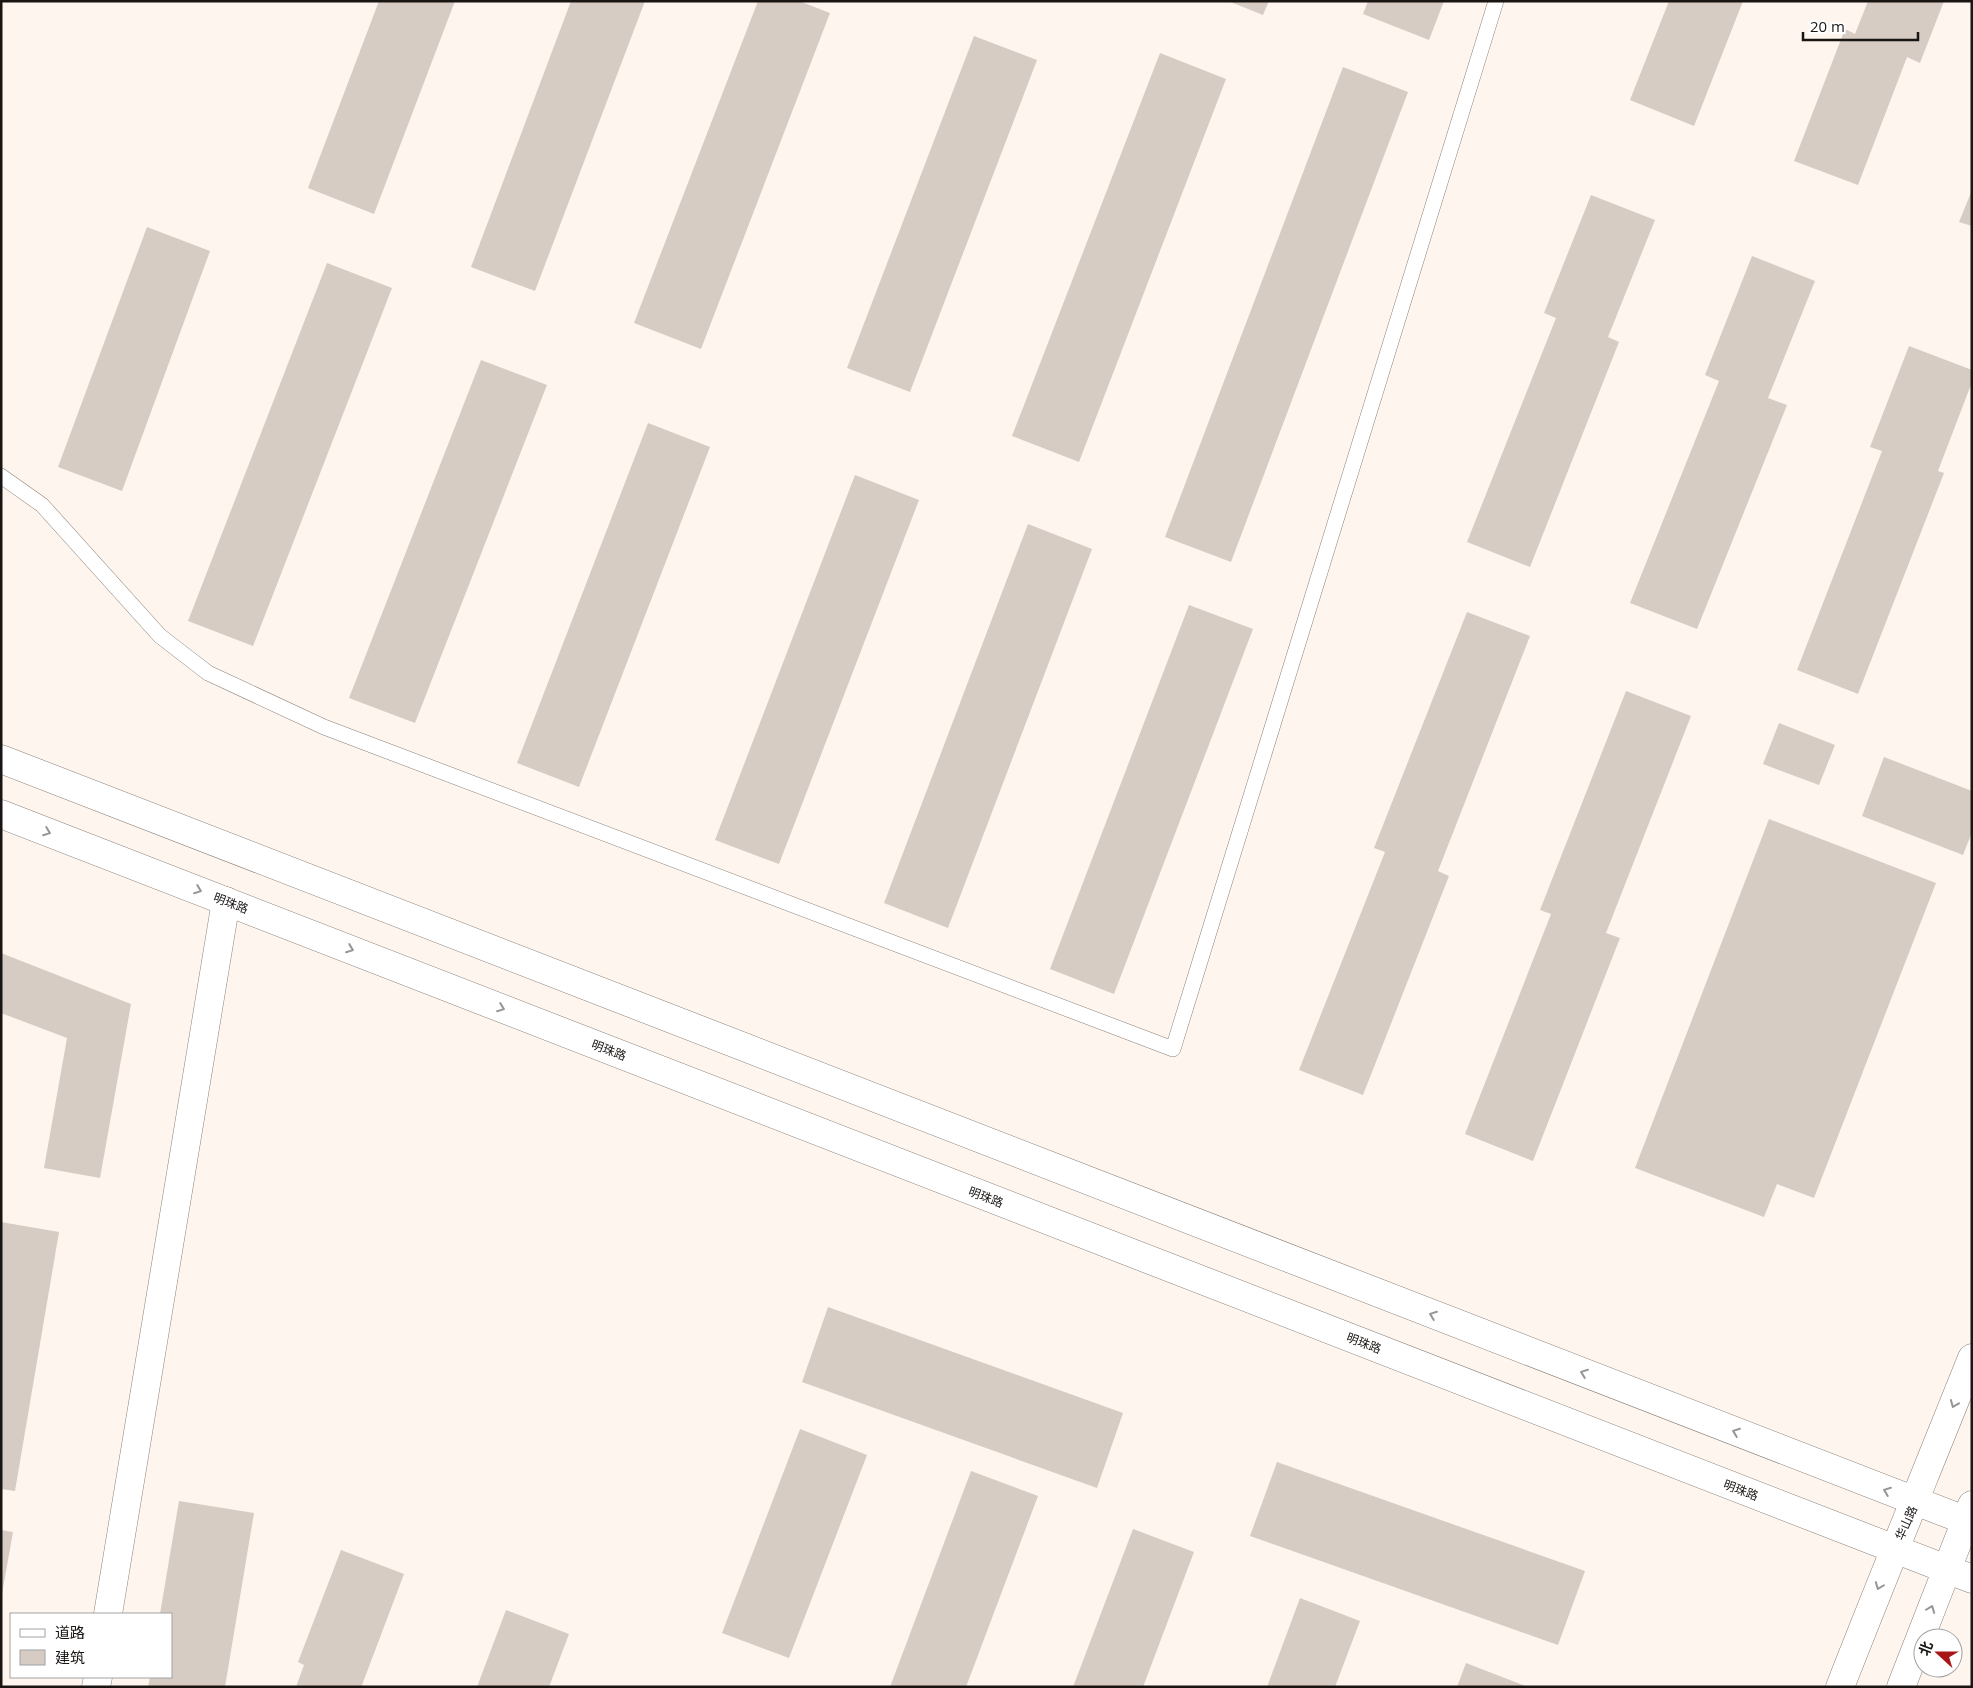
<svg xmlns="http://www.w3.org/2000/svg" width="1973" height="1688" viewBox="0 0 1973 1688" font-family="'Open Sans','Noto Sans SC',sans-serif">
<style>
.building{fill:#d6ccc4}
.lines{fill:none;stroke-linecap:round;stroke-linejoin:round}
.service-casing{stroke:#8b827b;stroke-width:16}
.minor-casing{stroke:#8b827b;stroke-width:29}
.tertiary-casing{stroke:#8b827b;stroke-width:29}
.service{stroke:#fff;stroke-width:15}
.minor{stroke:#fff;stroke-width:28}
.tertiary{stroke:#fff;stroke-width:28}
.oneway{stroke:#989695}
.labels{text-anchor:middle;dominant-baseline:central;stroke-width:4;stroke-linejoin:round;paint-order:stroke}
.street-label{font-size:12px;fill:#191513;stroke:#fff}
</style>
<rect width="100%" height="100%" fill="#fef5ef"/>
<!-- building -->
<g class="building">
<polygon points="379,1 455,1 374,214 308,188"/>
<polygon points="571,1 645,1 535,291 471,267"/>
<polygon points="758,1 799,1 830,13 701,349 634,323"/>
<polygon points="1228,1 1269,1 1263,15"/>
<polygon points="1368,1 1444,1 1429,40 1363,14"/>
<polygon points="1669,1 1743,1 1694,126 1630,100"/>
<polygon points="1868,1 1944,1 1920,63 1907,57 1858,185 1794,161 1845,29 1855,34"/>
<polygon points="974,36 1037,60 910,392 847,368"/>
<polygon points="1160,53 1226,79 1079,462 1012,436"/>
<polygon points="1343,67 1408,92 1231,562 1165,537"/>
<polygon points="1972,190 1972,226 1959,222"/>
<polygon points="1591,195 1655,220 1608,337 1619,342 1530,567 1467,542 1556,318 1544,313"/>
<polygon points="147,227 210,251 122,491 58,467"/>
<polygon points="1752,256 1815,281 1768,398 1787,405 1697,629 1630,603 1719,381 1705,375"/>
<polygon points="327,263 392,288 253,646 188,621"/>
<polygon points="1909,346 1972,370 1972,382 1938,471 1944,473 1858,694 1797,670 1882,451 1870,447"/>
<polygon points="481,360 547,385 415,723 349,698"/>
<polygon points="648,423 710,447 579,787 517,763"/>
<polygon points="855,475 919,500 779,864 715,840"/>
<polygon points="1028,524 1092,549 948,928 884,903"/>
<polygon points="1189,605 1253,629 1114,994 1050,969"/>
<polygon points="1467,612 1530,636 1438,871 1449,876 1363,1095 1299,1070 1385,852 1374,848"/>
<polygon points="1626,691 1691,716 1606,933 1620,938 1533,1161 1465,1134 1551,914 1540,910"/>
<polygon points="1779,723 1835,745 1819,785 1763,764"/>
<polygon points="1884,757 1972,791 1972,832 1963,855 1862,816"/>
<polygon points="1769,819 1936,883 1814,1198 1777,1184 1764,1217 1635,1168"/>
<polygon points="1,953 131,1004 100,1178 44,1168 67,1038 1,1013"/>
<polygon points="1,1222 59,1232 15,1491 1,1489"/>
<polygon points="828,1307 1123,1413 1097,1488 802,1382"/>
<polygon points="800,1429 867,1455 789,1658 722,1633"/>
<polygon points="1277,1462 1585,1571 1558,1645 1250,1536"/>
<polygon points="971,1471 1038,1496 966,1687 890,1687"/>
<polygon points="179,1501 254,1513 225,1687 148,1687 150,1677 171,1677 171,1614 160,1614"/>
<polygon points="1133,1529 1194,1552 1143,1687 1073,1687"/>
<polygon points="1,1530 13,1532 2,1594 1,1594"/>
<polygon points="341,1550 404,1574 362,1685 366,1687 296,1687 304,1665 298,1662"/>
<polygon points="1300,1598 1360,1621 1335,1687 1267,1687"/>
<polygon points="506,1610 569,1634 549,1687 477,1687"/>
<polygon points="1466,1663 1528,1687 1457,1687"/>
</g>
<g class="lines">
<!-- service casing -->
<g class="service-casing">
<polyline id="service" points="1,476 42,505 160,636 208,673 324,727 1173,1049 1496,1"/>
</g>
<!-- minor casing -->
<g class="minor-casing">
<g id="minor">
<polyline points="108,1614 226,901"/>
<polyline points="96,1687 98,1677"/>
</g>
</g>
<!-- tertiary casing -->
<g class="tertiary-casing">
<g id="tertiary">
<polyline points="1,759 1972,1523"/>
<polyline points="1,814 1972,1579"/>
<path d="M 1840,1687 C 1883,1577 1928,1468 1972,1358"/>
<polyline points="1901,1687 1972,1505"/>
</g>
</g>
<!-- service -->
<use href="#service" class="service"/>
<!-- minor -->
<use href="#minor" class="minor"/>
<!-- tertiary -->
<use href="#tertiary" class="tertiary"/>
</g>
<!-- one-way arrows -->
<defs><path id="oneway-chevron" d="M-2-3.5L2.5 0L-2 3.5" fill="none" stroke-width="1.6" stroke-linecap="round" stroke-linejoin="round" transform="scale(1.25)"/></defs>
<g class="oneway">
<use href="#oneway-chevron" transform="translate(47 832) rotate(21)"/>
<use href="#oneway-chevron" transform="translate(198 890) rotate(21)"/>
<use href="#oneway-chevron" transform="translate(350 949) rotate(21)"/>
<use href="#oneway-chevron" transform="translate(501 1008) rotate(21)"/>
<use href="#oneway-chevron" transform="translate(1433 1315) rotate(-159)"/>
<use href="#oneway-chevron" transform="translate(1584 1373) rotate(-159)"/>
<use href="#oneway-chevron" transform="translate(1954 1404) rotate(112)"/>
<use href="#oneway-chevron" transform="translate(1736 1432) rotate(-159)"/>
<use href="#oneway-chevron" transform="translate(1887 1491) rotate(-159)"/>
<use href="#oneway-chevron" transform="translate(1879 1586) rotate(111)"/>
<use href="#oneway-chevron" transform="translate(1931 1609) rotate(-69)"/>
</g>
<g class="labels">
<!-- street labels -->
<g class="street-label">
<text transform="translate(231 903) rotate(21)">明珠路</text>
<text transform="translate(609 1050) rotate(21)">明珠路</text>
<text transform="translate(986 1197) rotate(21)">明珠路</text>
<text transform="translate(1364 1343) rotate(21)">明珠路</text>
<text transform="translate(1741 1490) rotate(21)">明珠路</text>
<text transform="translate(1906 1523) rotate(-66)">华山路</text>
</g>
</g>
<!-- border -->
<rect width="1973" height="1688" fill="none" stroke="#191513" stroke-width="5"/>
<!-- legend -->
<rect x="10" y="1613" width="162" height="65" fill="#ffffff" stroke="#a3a1a1"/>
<rect x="20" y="1629" width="25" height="8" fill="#ffffff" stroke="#a3a1a1"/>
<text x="55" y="1638" font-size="15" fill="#191513">道路</text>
<rect x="20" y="1650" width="25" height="15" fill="#d6ccc4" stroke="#a3a1a1"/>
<text x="55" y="1663" font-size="15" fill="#191513">建筑</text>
<!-- north arrow -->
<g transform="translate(1938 1653) rotate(291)"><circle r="24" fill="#ffffff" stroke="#a3a1a1"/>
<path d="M0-4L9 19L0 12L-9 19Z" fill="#a91616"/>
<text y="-8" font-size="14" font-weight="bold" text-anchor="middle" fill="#191513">北</text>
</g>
<!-- scale -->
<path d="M1803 32v8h115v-8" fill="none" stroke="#191513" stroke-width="2.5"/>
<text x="1810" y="32" font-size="15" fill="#191513" stroke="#ffffff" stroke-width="4" paint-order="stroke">20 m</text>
</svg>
